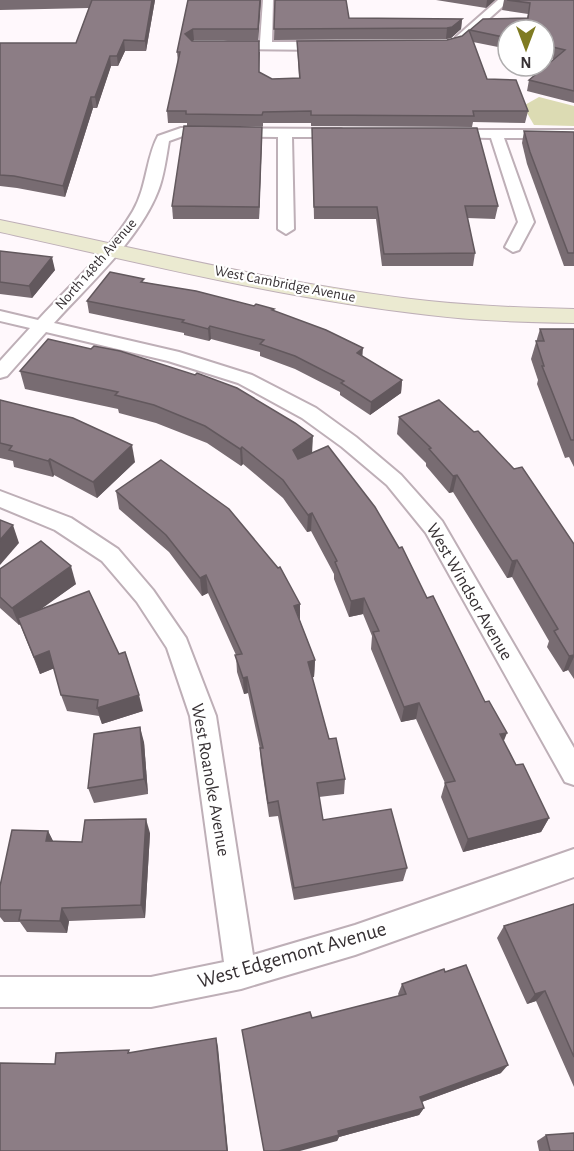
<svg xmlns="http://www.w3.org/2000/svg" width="574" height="1151" viewBox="0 0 574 1151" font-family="'Alegreya Sans',sans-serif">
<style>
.green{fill:#dcdbb3}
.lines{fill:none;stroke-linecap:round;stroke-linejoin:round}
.street-casing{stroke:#beafb7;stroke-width:4}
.secondary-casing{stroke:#beafb7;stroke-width:2}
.street{fill:#fff;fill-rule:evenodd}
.secondary{fill:#ebead1;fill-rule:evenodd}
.wall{fill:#786c72}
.shaded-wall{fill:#62585d}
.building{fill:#8c7d85;stroke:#62585d;stroke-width:1.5}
.labels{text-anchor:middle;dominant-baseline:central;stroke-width:4.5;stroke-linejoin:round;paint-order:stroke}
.far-street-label{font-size:15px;fill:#373134;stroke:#fff}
.street-label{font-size:18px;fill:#373134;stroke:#fff}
.near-street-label{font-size:21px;fill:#373134;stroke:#fff}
</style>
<rect width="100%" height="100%" fill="#fff8fc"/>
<!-- green -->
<polygon class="green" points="539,97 574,106 574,126 534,125 523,106"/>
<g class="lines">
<!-- street casing -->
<g class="street-casing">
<g id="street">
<polygon points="263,0 273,0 272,42 327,42 333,46 327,50 224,49 224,43 228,42 260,42"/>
<polygon points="498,0 510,0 464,41 456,41 456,37"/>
<path d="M 181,128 L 341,129 L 348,133 L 341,137 L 292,137 L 294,229 L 286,234 L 278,229 L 278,137 L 183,136 L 169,141 C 166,158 164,176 158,191 C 139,240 88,285 54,323 L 179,352 L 252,375 L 316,408 L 356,437 L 401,475 L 442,521 L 574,748 L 574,785 L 565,782 L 426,533 L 387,485 L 342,447 L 302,418 L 238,383 L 168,361 L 46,332 L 7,376 L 0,378 L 0,361 L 30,328 L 0,321 L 0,311 L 38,320 C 69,286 110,250 133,211 C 147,187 146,158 158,136 Z"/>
<polygon points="449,130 574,130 574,138 504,138 534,222 519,250 513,252 505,247 518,222 491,138 444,137 442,134 444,131"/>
<polygon points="0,491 71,518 118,549 153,590 186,638 216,716 253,955 355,925 574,849 574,877 355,955 241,989 151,1007 0,1007 0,977 151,977 224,962 190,716 167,648 137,602 102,561 55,530 0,507"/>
</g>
</g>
<!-- secondary casing -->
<g class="secondary-casing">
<path id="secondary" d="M 0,220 C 142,249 284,285 429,301 C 477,306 525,308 574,309 L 574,323 C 525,322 477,321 429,315 C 284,299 142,263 0,232 Z"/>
</g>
<!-- street -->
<use href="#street" class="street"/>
<!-- secondary -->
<use href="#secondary" class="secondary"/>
</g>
<!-- wall -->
<g class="wall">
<polygon points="0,0 155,0 146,51 125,51 118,66 111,66 97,108 93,108 65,197 17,188 0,186 0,43 76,43 89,8 0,10"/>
<polygon points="188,0 261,0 258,40 194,40 192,41 260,52 259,72 272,79 299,78 297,41 447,40 462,36 470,31 470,30 527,18 528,14 502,10 504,0 574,0 574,103 527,91 529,80 554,59 544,57 544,30 508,30 508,49 473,42 487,79 528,111 525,123 473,122 472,127 311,126 311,123 263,123 263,126 187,126 187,123 168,123 167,111 178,63 177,52"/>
<polygon points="275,0 349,18 462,19 461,29 451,38 446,39 274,40"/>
<polygon points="436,0 495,0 486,8"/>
<polygon points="262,127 259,219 173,219 172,206"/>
<polygon points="312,128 498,206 495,219 467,218 475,253 473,266 382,266 376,219 314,219"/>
<polygon points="524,131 574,132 574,266 564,266 527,164 522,143"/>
<polygon points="0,251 55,270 32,298 0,294"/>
<polygon points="144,282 254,306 274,309 274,311 362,356 402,380 401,393 370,415 340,395 340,392 295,369 260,356 260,352 211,339 209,341 184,335 184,333 89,313 87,301"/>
<polygon points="540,329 574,329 574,467 569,457 565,458 537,384 538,380 531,359"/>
<polygon points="48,339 312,453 427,598 516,765 549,818 541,832 463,852 441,797 445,783 416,719 401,722 371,649 372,636 363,614 349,617 334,579 334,574 311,531 307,532 283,498 243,464 241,466 207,443 156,423 119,413 118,409 25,389 20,371"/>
<polygon points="0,400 135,462 97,498 54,475 53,477 14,467 13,461 0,458"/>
<polygon points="399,417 574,544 574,679 568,670 563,672 547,647 549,641 512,577 507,578 453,492 449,493 426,466 426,463 397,434"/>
<polygon points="116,491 300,621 315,660 314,677 312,677 329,739 345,779 344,794 319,797 323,820 407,868 403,881 294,900 278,816 269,817 261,763 260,749 248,693 244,694 237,672 236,655 208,593 202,596 169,552 119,509"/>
<polygon points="0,569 76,584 40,609 143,711 102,724 99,716 67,711 61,695 54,668 40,674 20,624 19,625 0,608"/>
<polygon points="144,742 148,794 94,803 88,788"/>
<polygon points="48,831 53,841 82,842 150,833 145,918 69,921 67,933 27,932 20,922 4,922 0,917 0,886"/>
<polygon points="574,904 574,1087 536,1001 527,1004 497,938 504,926"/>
<polygon points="402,984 501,1073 422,1102 424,1108 419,1115 339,1137 337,1141 312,1018 399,996 398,994"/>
<polygon points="546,1135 574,1151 539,1151 537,1141"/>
</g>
<!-- shaded-wall -->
<g class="shaded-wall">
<polygon points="152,0 155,0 146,51 145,41"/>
<polygon points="260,0 261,0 258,40 258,29"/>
<polygon points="487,0 495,0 486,8"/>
<polygon points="462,19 461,29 451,38 446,39 447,28"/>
<polygon points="193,29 194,40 186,45 185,34"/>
<polygon points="124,40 125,51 118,66 117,56"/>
<polygon points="110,56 111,66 97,108 95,97"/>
<polygon points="91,97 93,108 65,197 63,186"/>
<polygon points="262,127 262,139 259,219 259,207"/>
<polygon points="52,257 55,270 32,298 29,286"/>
<polygon points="210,326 211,339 209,341 208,329"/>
<polygon points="363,348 362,361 357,353"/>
<polygon points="402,380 401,393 370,415 371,402"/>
<polygon points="313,436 312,454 293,467 293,450"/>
<polygon points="132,445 135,462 97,498 93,482"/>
<polygon points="242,447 243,464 241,466 240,449"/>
<polygon points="50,459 54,475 53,477 48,461"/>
<polygon points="457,475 453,492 449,493 453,476"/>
<polygon points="312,513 311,531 307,532 308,515"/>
<polygon points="13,525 19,543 0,565 0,540"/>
<polygon points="517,560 512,577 507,578 512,561"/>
<polygon points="71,566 76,584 19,625 12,608"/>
<polygon points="206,575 208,593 202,596 200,578"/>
<polygon points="364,598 363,614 349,617 351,601"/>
<polygon points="300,604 300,621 294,606"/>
<polygon points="49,651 55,668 40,674 34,657"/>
<polygon points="574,655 574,657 568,670 563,672 569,656"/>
<polygon points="315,660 314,677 307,679 308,662"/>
<polygon points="247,677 248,693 244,694 243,678"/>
<polygon points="139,695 143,711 102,724 97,708"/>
<polygon points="419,703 416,719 401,722 404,707"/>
<polygon points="140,727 144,742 148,794 144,779"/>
<polygon points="507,733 501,748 500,734"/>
<polygon points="549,818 541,832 463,852 468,839"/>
<polygon points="146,819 150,833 145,918 141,905"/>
<polygon points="48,831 55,845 46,841"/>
<polygon points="62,908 69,921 67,933 60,921"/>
<polygon points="545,991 536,1001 527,1004 535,994"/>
<polygon points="216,1038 218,1047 228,1151 227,1151"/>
<polygon points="508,1065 501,1073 416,1104 420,1097"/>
<polygon points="424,1108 419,1115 339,1137 337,1141 300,1151 279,1151 338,1131"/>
</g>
<!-- building -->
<g class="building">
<polygon points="92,0 152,0 145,41 124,40 117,56 110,56 95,97 91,97 63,186 14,176 0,175 0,43 76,43"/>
<polygon points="188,0 260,0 258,29 193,29 185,34 192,41 259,41 259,72 272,79 300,78 297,41 447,40 462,36 469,30 487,79 516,80 528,111 473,111 474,116 311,115 311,111 263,112 262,115 186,114 186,111 167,111 180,52 177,52"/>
<polygon points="275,0 346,0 349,18 462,19 452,27 447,28 274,29"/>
<polygon points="507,0 574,0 574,91 529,80 565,50 544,45 544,30 508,30 508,38 470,30 483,19 528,18 530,3"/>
<polygon points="184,126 262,127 259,207 172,206"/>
<polygon points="312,128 477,128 498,206 465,206 475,253 384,254 377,207 314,207"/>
<polygon points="524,131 574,132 574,253 568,253 530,152"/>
<polygon points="0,251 52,257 29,286 0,282"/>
<polygon points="110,272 144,279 141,282 196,291 254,306 256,304 274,309 272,310 326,330 363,348 357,353 402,380 371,402 341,383 344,381 295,356 260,344 264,340 210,326 208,329 182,322 184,320 87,301"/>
<polygon points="540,329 574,329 574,440 571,440 542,366 544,366 536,341 544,341"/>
<polygon points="48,339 91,349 94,346 120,351 195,375 197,373 237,388 295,423 313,436 293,450 298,459 328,446 375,507 399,548 402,547 427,598 433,596 485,702 489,701 507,733 500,734 516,765 523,764 549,818 468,839 445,783 455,781 419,703 404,707 373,632 379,631 364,598 351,601 335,562 337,561 312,513 308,515 283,480 242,447 240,449 205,426 154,405 115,395 118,392 20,371"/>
<polygon points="0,400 73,418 132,445 93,482 50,459 48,461 9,450 12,446 0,443"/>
<polygon points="439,400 474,432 478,431 514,469 522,467 574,544 574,655 569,656 554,631 558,629 517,560 512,561 457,475 453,476 429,449 431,448 399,417"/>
<polygon points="161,460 229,509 278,568 280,567 300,604 294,606 315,660 308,662 329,739 336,738 345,779 317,783 323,820 391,809 407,868 294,888 278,801 268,803 260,748 263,748 247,677 243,678 235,655 242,654 206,575 200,578 166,535 116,491"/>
<polygon points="0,520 13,525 0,540"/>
<polygon points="41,541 71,566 12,608 0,597 0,569"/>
<polygon points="89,591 119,654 125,652 139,695 97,708 98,700 61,695 49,651 34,657 18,618"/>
<polygon points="140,727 144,779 88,788 94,734"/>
<polygon points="146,819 141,905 62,908 60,921 19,920 21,910 0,910 0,886 12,830 48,831 46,841 82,842 85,820"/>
<polygon points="574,904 574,1057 545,991 535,994 504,926"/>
<polygon points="466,965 508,1065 420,1097 424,1108 338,1131 339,1135 279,1151 264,1151 242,1030 310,1012 312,1018 406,994 402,984 444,969 445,972"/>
<polygon points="216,1038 227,1151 0,1151 0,1063 55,1064 56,1053 129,1050 128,1053"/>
<polygon points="574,1133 574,1151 550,1151 546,1135"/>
</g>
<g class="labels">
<!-- far-street labels -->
<g class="far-street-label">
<text transform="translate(96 264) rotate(-49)">North 148th Avenue</text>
<text transform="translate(285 284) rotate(11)">West Cambridge Avenue</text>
</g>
<!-- street labels -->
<g class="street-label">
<text transform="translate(469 592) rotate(60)">West Windsor Avenue</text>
<text transform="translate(210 780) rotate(80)">West Roanoke Avenue</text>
</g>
<!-- near-street labels -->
<g class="near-street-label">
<text transform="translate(292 955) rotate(-16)">West Edgemont Avenue</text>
</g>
</g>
<!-- north arrow -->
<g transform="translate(526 48) rotate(180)"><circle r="28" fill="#ffffff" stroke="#afadae" stroke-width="1.5"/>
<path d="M0-4.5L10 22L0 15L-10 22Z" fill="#7f7b22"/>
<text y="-9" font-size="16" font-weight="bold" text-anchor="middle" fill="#373134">N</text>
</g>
</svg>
